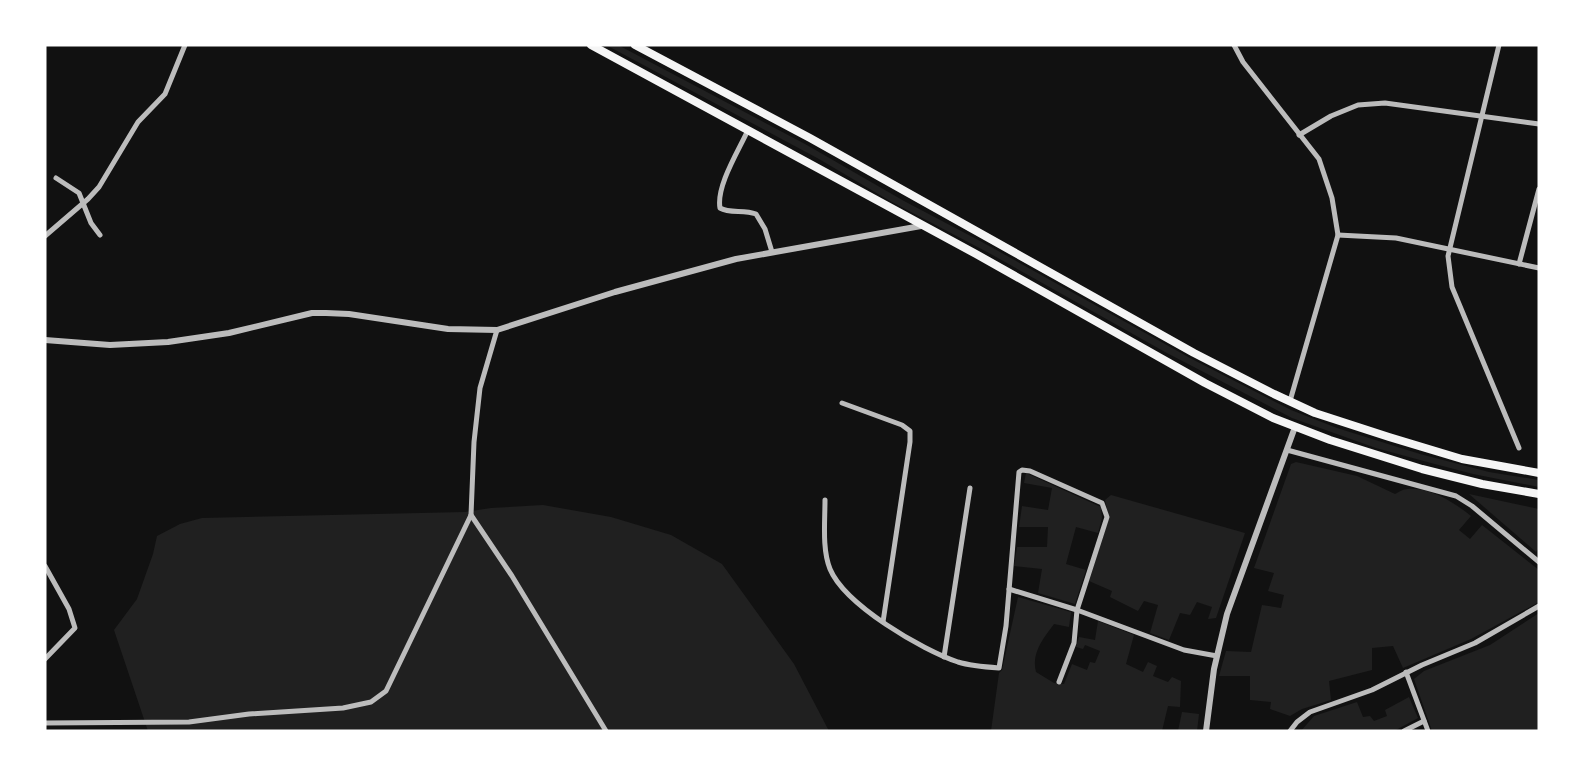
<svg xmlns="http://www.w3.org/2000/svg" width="1584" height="776" viewBox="0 0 1584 776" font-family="'Roboto Condensed',sans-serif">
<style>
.green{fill:#202020}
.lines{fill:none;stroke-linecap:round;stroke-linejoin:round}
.minor{stroke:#bcbcbc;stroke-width:5}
.tertiary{stroke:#bcbcbc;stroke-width:6}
.trunk{stroke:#f5f5f5;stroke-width:8}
</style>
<rect width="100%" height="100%" fill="#111"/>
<!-- green -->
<g class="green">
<polygon points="606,45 618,45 805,144 904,201 982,242 1190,358 1291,410 1337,428 1420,454 1489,472 1539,480 1539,487 1473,474 1431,463 1376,448 1292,418 1165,352 989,253 890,201 819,159"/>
<path d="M 1296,462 L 1357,476 L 1395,494 C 1399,492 1403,489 1408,489 C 1430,487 1455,503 1471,516 L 1459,530 L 1470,539 L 1482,525 L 1539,570 L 1539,602 L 1471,639 L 1403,668 L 1393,646 L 1372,648 L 1372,670 L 1329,681 L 1331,700 L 1302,709 L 1290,716 L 1270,709 L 1271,702 L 1250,700 L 1250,676 L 1219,676 L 1226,651 L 1251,652 L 1262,605 L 1281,608 L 1284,595 L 1268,591 L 1274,573 L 1254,568 L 1291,464 Z"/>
<polygon points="1026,473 1101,507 1102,518 1098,533 1076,527 1066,564 1086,570 1075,604 1038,593 1042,569 1014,566 1017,547 1047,547 1048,527 1019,527 1022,506 1048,510 1052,488 1024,483"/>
<polygon points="1469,494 1539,509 1539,548 1536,552"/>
<polygon points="1111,495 1245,533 1216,618 1208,619 1212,607 1197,602 1190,615 1180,613 1169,640 1150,633 1158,605 1144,601 1138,611 1110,597 1112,591 1089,581 1109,518 1105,500"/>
<polygon points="543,505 611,517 671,535 722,564 794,664 829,731 148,731 114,630 137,599 153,554 157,536 180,524 202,518 465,512 491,508"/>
<path d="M 1018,597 L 1071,612 L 1069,627 L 1054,624 C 1043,639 1031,653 1036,672 L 1054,683 L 1064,684 L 1072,664 L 1087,670 L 1090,662 L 1095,663 L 1100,651 L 1085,645 L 1083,649 L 1076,647 L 1079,637 L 1095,640 L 1098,621 L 1134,635 L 1126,664 L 1143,672 L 1148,662 L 1157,666 L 1153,676 L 1168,682 L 1172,677 L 1181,681 L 1180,707 L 1168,706 L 1162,731 L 991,731 L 999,673 L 1002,670 Z"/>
<polygon points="1539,613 1539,731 1432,731 1414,679 1424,671 1490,645"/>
<polygon points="1409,697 1418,718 1394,731 1301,731 1314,716 1357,702 1363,717 1370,716 1374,721 1387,716 1385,710"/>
<polygon points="1182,712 1199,714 1197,731 1178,731"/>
</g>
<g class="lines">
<!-- minor -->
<g class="minor">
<polyline points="1234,45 1243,62 1319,159 1332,198 1338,235 1290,401"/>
<polyline points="1499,45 1448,256 1452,287 1519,448"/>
<path d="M 748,130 C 739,150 716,186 720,208 C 730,214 744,209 756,214 L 765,229 L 772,252"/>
<polyline points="1299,135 1331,116 1358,105 1385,103 1539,124"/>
<polyline points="56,178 79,193 91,223 100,235"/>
<polyline points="1338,235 1396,238 1539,268"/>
<polyline points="45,236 88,199 99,187 138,122 165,94 185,45"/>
<polyline points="1519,264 1539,189"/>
<polyline points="842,403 902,425 910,431 910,442 883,622"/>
<polyline points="1287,450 1456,496 1472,506 1539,562"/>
<path d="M 825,500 C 825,522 822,549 830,569 C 845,605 922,650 958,662 C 971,666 985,667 999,668 L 1006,626 L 1019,472 L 1022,470 L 1030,471 L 1102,503 L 1107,517 L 1077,610 L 1074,643 L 1059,682"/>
<polyline points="471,515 512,576 606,731"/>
<polyline points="45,566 69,609 75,628 45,659"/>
<polyline points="1009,589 1077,610 1184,650 1217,656"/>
<polyline points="944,657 970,488"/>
<polyline points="1406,672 1428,731"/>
<polyline points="45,723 189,722 249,714 343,708 371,702 386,691 471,515 474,442 480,388 497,330"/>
<polyline points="1290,731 1297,722 1310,712 1372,690 1422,665 1475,643 1539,606"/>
<polyline points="1404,731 1424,721"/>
</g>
<!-- tertiary -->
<g class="tertiary">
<polyline points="45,340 110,345 168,342 229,333 312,313 326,313 349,314 448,329 497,330 615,292 736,259 921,226"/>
<polyline points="1206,731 1214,669 1227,614 1295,427"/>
</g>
<!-- trunk -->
<g class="trunk">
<polyline points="591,45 976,254 1205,383 1273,418 1330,440 1422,469 1482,484 1539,494"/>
<polyline points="635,45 810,138 1194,353 1274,394 1315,413 1389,437 1462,459 1539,473"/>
</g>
</g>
<!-- border -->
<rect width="1584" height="776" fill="none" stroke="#ffffff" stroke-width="93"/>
</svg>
